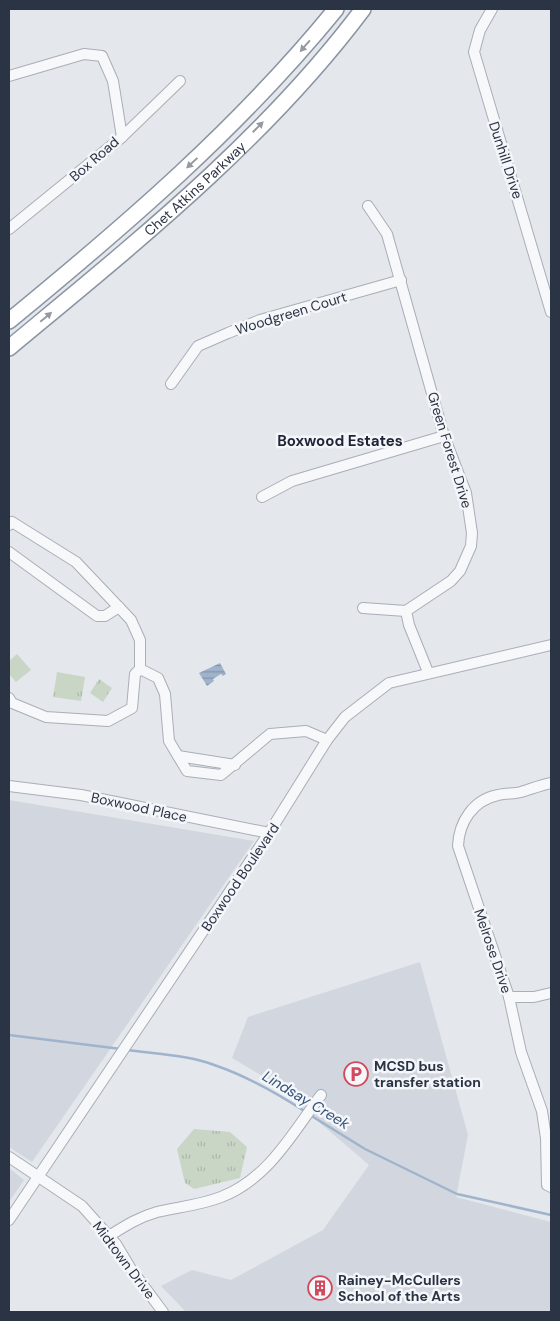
<svg xmlns="http://www.w3.org/2000/svg" width="560" height="1321" viewBox="0 0 560 1321" font-family="'DM Sans',sans-serif">
<style>
.built{fill:#d2d6de}
.grass{fill:url(#grass-tufts)}
.garden{fill:#c9d6c5}
.water{fill:url(#water-rules)}
.lines{fill:none;stroke-linecap:round;stroke-linejoin:round}
.stream{stroke:#9fb4cc;stroke-width:2.5}
.minor-casing{stroke:#a9aeb7;stroke-width:12}
.highway-casing{stroke:#8b94a3;stroke-width:18}
.minor{stroke:#f7f8fa;stroke-width:10}
.highway{stroke:#fff;stroke-width:15}
.oneway{fill:#959aa2}
.labels{text-anchor:middle;dominant-baseline:central;stroke-width:5;stroke-linejoin:round;paint-order:stroke}
.street-label{font-size:14px;fill:#2b3445;stroke:#f4f6f9}
.poi-label{font-size:14px;font-weight:bold;fill:#2b3445;stroke:#f4f6f9;text-anchor:start}
.neighbourhood-label{font-size:15px;font-weight:bold;fill:#1d2536;stroke:#f4f6f9}
.water-label{font-size:15px;font-style:italic;fill:#34527a;stroke:#f4f6f9}
</style>
<defs>
<pattern id="grass-tufts" width="24" height="20" patternUnits="userSpaceOnUse" patternTransform="scale(1.25)"><rect width="24" height="20" fill="#c9d6c5"/><path d="M3 7l-1-3M5 7V3M7 7l1-3M15 17l-1-3M17 17v-4M19 17l1-3" fill="none" stroke="#adb8ab"/></pattern>
<pattern id="water-rules" width="6" height="5" patternUnits="userSpaceOnUse" patternTransform="scale(1.25)"><rect width="6" height="5" fill="#9fb4cc"/><path d="M0 2.5h6" fill="none" stroke="#8293a7"/></pattern>
</defs>
<rect width="100%" height="100%" fill="#e4e7ec"/>
<!-- built -->
<g class="built">
<polygon points="9,800 254,841 32,1162 9,1147"/>
<polygon points="420,962 468,1135 456,1197 551,1222 551,1312 186,1312 161,1286 192,1270 231,1280 323,1230 369,1165 271,1081 232,1058 248,1017"/>
<polygon points="9,1168 24,1180 9,1202"/>
</g>
<!-- grass -->
<g class="grass">
<polygon points="57,672 85,677 81,701 53,697"/>
<polygon points="99,679 112,688 103,702 90,693"/>
<polygon points="194,1129 230,1132 247,1147 240,1178 194,1189 185,1183 177,1149"/>
</g>
<!-- garden -->
<g class="garden">
<polygon points="17,654 31,670 16,682 9,674 9,661"/>
<polygon points="62,675 80,679 78,687 60,684"/>
</g>
<!-- water -->
<polygon class="water" points="220,663 226,674 223,676 221,674 213,679 214,681 207,686 199,673"/>
<g class="lines">
<!-- stream -->
<g class="stream">
<polyline points="9,1035 121,1049"/>
<path d="M 127,1050 C 157,1054 189,1055 217,1066 C 249,1077 278,1094 306,1112"/>
<polyline points="310,1115 365,1149 457,1194 551,1215"/>
</g>
<!-- minor casing -->
<g class="minor-casing">
<g id="minor">
<polyline points="492,9 480,30 474,52 551,312"/>
<polyline points="9,76 84,54 102,56 113,81 122,137 9,229"/>
<polyline points="122,137 180,81"/>
<polyline points="368,206 387,234 444,436 466,493 472,533 471,546 460,571 451,581 406,611"/>
<polyline points="171,384 198,346 228,333 260,320 401,280"/>
<polyline points="262,497 292,481 444,436"/>
<polyline points="9,525 12,522 76,562 131,620 140,640 140,669 135,674 132,708 108,721 46,717 12,703 9,698"/>
<polyline points="9,552 97,616 105,616 119,607"/>
<polyline points="363,608 406,611"/>
<polyline points="406,611 409,625 428,672"/>
<polyline points="140,669 158,678 165,694 169,741 187,771 221,775 270,734 306,731 327,740"/>
<polyline points="178,756 235,765"/>
<path d="M 551,783 C 541,785 531,789 521,792 C 514,794 506,793 498,795 C 473,800 459,822 458,846 L 509,997 L 521,1052 L 542,1111 L 546,1138 L 547,1185 L 551,1187"/>
<polyline points="9,786 81,795 269,833"/>
<polyline points="509,997 534,997 551,993"/>
<polyline points="9,1157 82,1206 116,1244 131,1269 163,1312"/>
<polyline points="9,1220 269,833 327,740 345,717 389,683 551,645"/>
<path d="M 109,1236 C 125,1226 139,1217 157,1212 C 178,1207 201,1205 221,1197 C 268,1179 292,1134 321,1095"/>
</g>
</g>
<!-- highway casing -->
<g class="highway-casing">
<g id="highway">
<path d="M 9,321 C 126,225 240,127 336,9"/>
<path id="s1" d="M 9,348 C 134,244 265,140 363,9"/>
</g>
</g>
<!-- minor -->
<use href="#minor" class="minor"/>
<!-- highway -->
<use href="#highway" class="highway"/>
</g>
<!-- one-way arrows -->
<defs><path id="oneway-solid" d="M-6-.8H1V-3.2L6.5 0L1 3.2V.8H-6Z" transform="scale(1.25)"/></defs>
<g class="oneway">
<use href="#oneway-solid" transform="translate(305 46) rotate(131)"/>
<use href="#oneway-solid" transform="translate(258 127) rotate(-45)"/>
<use href="#oneway-solid" transform="translate(192 163) rotate(137)"/>
<use href="#oneway-solid" transform="translate(46 317) rotate(-40)"/>
</g>
<!-- icons -->
<defs>
<g id="parking-ring" transform="scale(1.25)"><circle r="9.5" fill="#f4f6f9" stroke="#d1495b" stroke-width="1.5"/><path d="M-3.5-5.5H1a3.5 3.5 0 0 1 0 7H-1V5.5H-3.5ZM-1-3.4V-.6H.8a1.4 1.4 0 0 0 0-2.8Z" fill="#d1495b"/></g>
<g id="building-ring" transform="scale(1.25)"><circle r="9.5" fill="#f4f6f9" stroke="#d1495b" stroke-width="1.5"/><path d="M-4-6H4V6H1V3H-1V6H-4ZM-2.5-4.3h1.7v1.8h-1.7ZM.8-4.3h1.7v1.8H.8ZM-2.5-1h1.7V.8h-1.7ZM.8-1h1.7V.8H.8Z" fill="#d1495b"/></g>
</defs>
<g fill-rule="evenodd">
<use href="#parking-ring" x="356" y="1074"/>
<use href="#building-ring" x="320" y="1288"/>
</g>
<g class="labels">
<!-- street labels -->
<g class="street-label">
<text transform="translate(94 159) rotate(-41)">Box Road</text>
<text transform="translate(506 160) rotate(72)">Dunhill Drive</text>
<text stroke="none"><textPath href="#s1" startOffset="245">Chet Atkins Parkway</textPath></text>
<text transform="translate(291 313) rotate(-17)">Woodgreen Court</text>
<text transform="translate(450 450) rotate(73)">Green Forest Drive</text>
<text transform="translate(139 807) rotate(12)">Boxwood Place</text>
<text transform="translate(240 877) rotate(-56)">Boxwood Boulevard</text>
<text transform="translate(493 951) rotate(71)">Melrose Drive</text>
<text transform="translate(124 1260) rotate(53)">Midtown Drive</text>
</g>
<!-- poi labels -->
<g class="poi-label">
<text x="374" y="1066">MCSD bus<tspan x="374" dy="16">transfer station</tspan></text>
<text x="338" y="1280">Rainey-McCullers<tspan x="338" dy="16">School of the Arts</tspan></text>
</g>
<!-- neighbourhood labels -->
<g class="neighbourhood-label">
<text x="340" y="441">Boxwood Estates</text>
</g>
<!-- water labels -->
<g class="water-label">
<text transform="translate(306 1100) rotate(31)">Lindsay Creek</text>
</g>
</g>
<!-- border -->
<rect width="560" height="1321" fill="none" stroke="#2b3445" stroke-width="20"/>
</svg>
